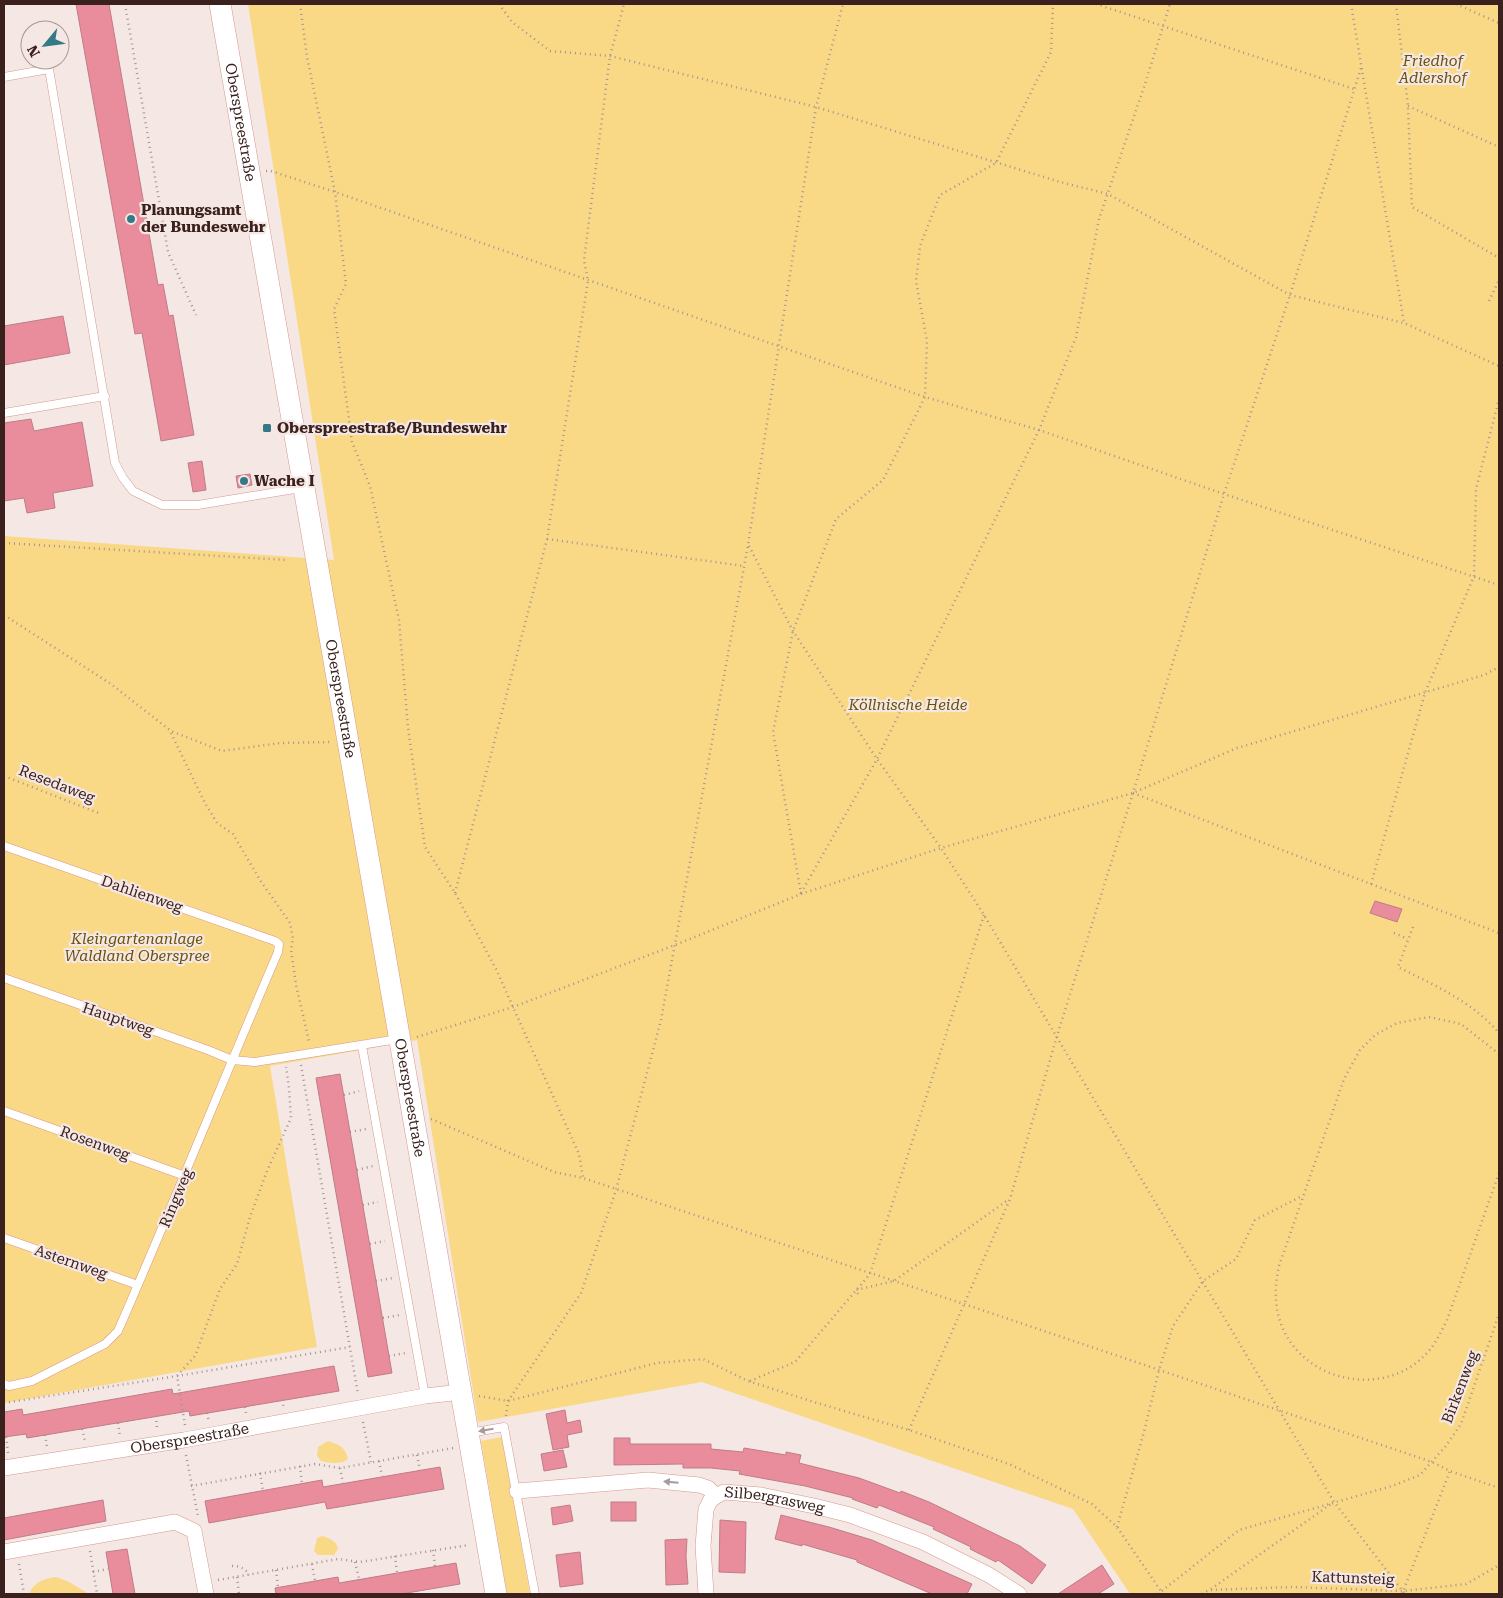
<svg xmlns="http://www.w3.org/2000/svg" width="1503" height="1598" viewBox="0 0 1503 1598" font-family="'Roboto Serif',serif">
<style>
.green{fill:#f9d986}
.building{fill:#e98c9b;stroke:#be7d87}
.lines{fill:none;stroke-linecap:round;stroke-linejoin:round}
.service-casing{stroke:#d9978c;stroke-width:9}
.minor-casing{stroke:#d9978c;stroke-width:16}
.secondary-casing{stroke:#d9978c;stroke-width:22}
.path{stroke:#a69490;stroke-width:2.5;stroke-dasharray:1 4;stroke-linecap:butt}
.service{stroke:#fff;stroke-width:8}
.minor{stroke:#fff;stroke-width:15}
.secondary{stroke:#fff;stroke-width:21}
.oneway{fill:#a69b99}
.poi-dot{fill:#347a86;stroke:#f5e7e4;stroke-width:2}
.labels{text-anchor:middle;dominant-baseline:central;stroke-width:4.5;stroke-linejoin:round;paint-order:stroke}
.park-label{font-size:15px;font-style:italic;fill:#68520a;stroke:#f5e7e4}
.street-label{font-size:15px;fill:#3a211d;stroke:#f5e7e4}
.poi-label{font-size:15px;font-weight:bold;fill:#3a211d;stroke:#f5e7e4;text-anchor:start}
</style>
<rect width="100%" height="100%" fill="#f5e7e4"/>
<!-- green -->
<g class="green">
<polygon points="248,4 1499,4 1499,1594 1130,1594 1073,1509 702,1382 478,1422 417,1040 270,1066 317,1347 4,1403 4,536 334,560"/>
<polygon points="502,1437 530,1594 507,1594 481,1441"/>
<path d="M 328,1441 C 339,1445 345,1446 348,1459 C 340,1465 330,1463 321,1461 L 317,1456 L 318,1447 Z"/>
<path d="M 322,1536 C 330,1538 337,1542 338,1549 L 334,1555 L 318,1555 L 314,1551 L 317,1538 Z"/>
<path d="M 56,1577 L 69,1582 L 89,1594 L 29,1594 C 34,1582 43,1579 56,1577 Z"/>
</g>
<!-- building -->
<g class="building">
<polygon points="76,4 109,4 158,285 163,284 169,316 173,315 194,435 161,441 142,333 135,334"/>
<polygon points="63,316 70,353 4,365 4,326"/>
<polygon points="31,419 34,431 82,422 93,486 53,493 55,508 27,513 24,498 4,501 4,423"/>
<polygon points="202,461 206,490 193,492 188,463"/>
<polygon points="250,474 252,485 238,488 236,476"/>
<polygon points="1375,901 1402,909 1397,922 1370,913"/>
<polygon points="340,1074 392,1373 368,1377 316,1078"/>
<polygon points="334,1366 339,1391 190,1416 189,1411 27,1438 26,1434 4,1437 4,1412 22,1409 23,1415 172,1389 173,1394"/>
<polygon points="565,1410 567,1423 580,1420 582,1432 567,1435 569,1447 553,1450 546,1414"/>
<polygon points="614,1438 630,1438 630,1444 711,1444 711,1449 743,1452 744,1448 786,1455 786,1452 801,1455 799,1463 859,1478 900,1493 901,1491 929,1502 1020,1546 1046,1565 1032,1584 998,1560 996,1562 970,1549 971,1547 933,1529 934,1527 879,1505 877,1508 852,1499 853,1498 805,1486 739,1474 740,1471 711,1468 683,1468 683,1464 614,1465"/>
<polygon points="563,1450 567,1467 544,1471 541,1454"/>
<polygon points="440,1467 444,1489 327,1509 325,1502 209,1523 205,1501 322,1480 323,1487"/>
<polygon points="103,1500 106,1521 4,1540 4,1518"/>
<rect x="611" y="1502" width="25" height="19"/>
<polygon points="570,1505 573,1521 553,1525 551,1508"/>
<polygon points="781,1515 829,1527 872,1540 972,1584 967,1594 932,1594 857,1562 857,1560 802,1544 802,1546 775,1539"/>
<polygon points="720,1520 746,1522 745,1573 719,1572"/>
<polygon points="687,1539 686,1556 688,1584 666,1585 665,1540"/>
<polygon points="127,1549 135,1594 113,1594 106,1552"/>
<polygon points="580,1552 583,1584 560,1587 556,1555"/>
<polygon points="456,1563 460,1584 401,1594 276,1594 275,1588 338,1577 339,1583"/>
<polygon points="1102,1565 1114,1584 1098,1594 1058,1594"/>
</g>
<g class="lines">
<!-- service casing -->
<g class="service-casing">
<g id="service">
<polyline points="4,77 49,69 115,463 123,478 133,491 162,505 198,505 301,488"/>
<polyline points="4,413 105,396"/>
<path d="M 4,846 L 275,941 L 279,944 L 278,952 C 224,1078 173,1205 118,1331 L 105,1344 L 32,1381 L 9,1386 L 4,1384"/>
<polyline points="4,978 208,1050 232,1060 255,1062 398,1039"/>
<polyline points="362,1046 425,1396"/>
<polyline points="4,1111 185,1176"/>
<polyline points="4,1238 138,1285"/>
<polyline points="469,1433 504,1427 535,1594"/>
</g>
</g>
<!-- minor casing -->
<g class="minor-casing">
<g id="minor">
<path id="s1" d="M 4,1468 L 184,1440 L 425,1396 L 462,1392"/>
<polyline points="517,1491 648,1480 699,1485 708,1488 716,1496"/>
<polyline points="4,1552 175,1522 194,1531 206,1594"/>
<path id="s2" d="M 706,1594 L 703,1546 L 706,1509 L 710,1501 L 716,1496 L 724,1492 L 761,1495 L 814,1506 L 850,1515 L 923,1542 L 989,1575 L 1019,1594"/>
</g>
</g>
<!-- secondary casing -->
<g class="secondary-casing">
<g id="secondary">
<path id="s3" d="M 220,4 L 496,1594"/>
</g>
</g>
<!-- path -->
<g class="path">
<polyline points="125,4 168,252 196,315"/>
<polyline points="300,4 307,57 335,192 346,284 334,309 352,442 370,486 399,620 408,728 425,847 455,893 496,969 579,1154 583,1178"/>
<polyline points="499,4 512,22 550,51 610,56 816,107 1060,182 1108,194 1290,295 1404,323 1499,366"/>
<polyline points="1096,4 1354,89"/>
<polyline points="1351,4 1404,323"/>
<polyline points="1396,4 1408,106 1412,207 1499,258"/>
<polyline points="1456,4 1499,23"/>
<polyline points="1408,106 1499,147"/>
<polyline points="266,171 271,171 335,192 925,397 1039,430 1224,494 1499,585"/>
<polyline points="1489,301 1499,280"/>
<polyline points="261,430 267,428"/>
<polyline points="547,539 744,566"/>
<polyline points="4,543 286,560"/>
<polyline points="749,546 793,631 877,759 941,848 984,915 1334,1502 1405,1594"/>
<polyline points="4,615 111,684 171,731 222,751 280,743 332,742"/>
<polyline points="171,733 205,803 217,823 233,834 260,880 290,923 293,938 291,950 296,985 309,1041"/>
<polyline points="4,776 101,814"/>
<polyline points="1133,793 1499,933"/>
<polyline points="1371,884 1425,693 1474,576 1476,489 1499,399"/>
<polyline points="455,893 547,539 588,281 584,260 610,56 624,4"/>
<polyline points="801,893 877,759 1039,430 1076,337 1099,219 1145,84 1170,4"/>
<polyline points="801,894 773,732 793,631 836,519 883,480 925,397 927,341 916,281 920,246 940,195 996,163 1051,52 1053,4"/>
<path d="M 1413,927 L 1398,967 C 1434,985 1473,1002 1499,1033"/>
<polyline points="1394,933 1408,939"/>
<polyline points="417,1037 513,1007 675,945 801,894 941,848 1133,793 1237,748 1484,675 1499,667"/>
<path d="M 1499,1054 L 1461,1024 L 1429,1017 L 1397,1023 L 1375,1035 L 1360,1050 L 1344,1079 L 1279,1266 C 1274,1288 1274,1312 1285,1333 C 1311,1384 1387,1397 1427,1353 C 1436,1343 1441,1332 1447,1320 L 1499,1173"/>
<polyline points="301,1065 358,1394"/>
<polyline points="344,1095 359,1091"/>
<polyline points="431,1119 554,1172 583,1178 964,1304 1432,1462 1450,1471 1499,1488"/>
<polyline points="350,1132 366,1129"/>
<polyline points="357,1170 373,1166"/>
<polyline points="363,1205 378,1202"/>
<polyline points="370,1244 385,1241"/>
<polyline points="376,1281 393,1278"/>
<polyline points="858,1294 856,1290 894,1281 1008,1200"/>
<polyline points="383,1318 400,1315"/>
<polyline points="389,1356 406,1353"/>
<polyline points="750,1381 795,1362 870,1274 984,915"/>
<polyline points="479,1396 508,1401 657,1363 703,1359 748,1381 817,1403 909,1430 1009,1464 1092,1504 1117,1527 1163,1594"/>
<polyline points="282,1400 284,1408"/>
<polyline points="4,1403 177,1376 350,1347"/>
<polyline points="245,1407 246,1413"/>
<polyline points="207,1413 209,1422"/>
<polyline points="156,1416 157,1430"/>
<polyline points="506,1416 508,1401 581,1293 616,1190 661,1020 748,545 816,107 843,4"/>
<polyline points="363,1422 371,1462"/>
<polyline points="118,1423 120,1436"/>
<polyline points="185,1425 177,1376 195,1356 220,1289 237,1264 250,1217 267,1171 291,1118 289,1088 286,1067"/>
<polyline points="82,1429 85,1441"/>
<polyline points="909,1430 1010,1199 1056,1039 1133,793 1224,494 1290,295 1362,65"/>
<polyline points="45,1435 47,1447"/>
<polyline points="6,1437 8,1453"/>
<polyline points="186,1455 198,1516"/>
<polyline points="417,1455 420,1470"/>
<polyline points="379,1461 382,1476"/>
<polyline points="300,1466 302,1484"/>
<polyline points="340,1468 343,1483"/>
<polyline points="260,1473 263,1491"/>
<polyline points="191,1486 315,1464 340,1468 453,1448"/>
<polyline points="1117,1527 1144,1432 1159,1370 1173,1326 1203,1281 1236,1259 1255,1220 1302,1196"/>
<polyline points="433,1550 435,1566"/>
<polyline points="90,1551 97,1594"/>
<polyline points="395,1556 397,1573"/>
<polyline points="355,1562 359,1579"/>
<polyline points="19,1564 24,1594"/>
<polyline points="312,1564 315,1581"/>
<path d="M 232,1566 C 240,1566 245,1568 249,1575"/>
<polyline points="276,1570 278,1587"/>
<polyline points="93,1572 108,1569"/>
<polyline points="237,1577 239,1594"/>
<polyline points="218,1580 338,1559 360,1562 469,1545"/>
<polyline points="1211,1589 1331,1504"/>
<polyline points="1158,1594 1239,1530 1392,1486 1420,1475 1445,1447 1461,1424 1499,1314"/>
<polyline points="1202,1594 1209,1590 1292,1587 1403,1591 1466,1584 1499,1565"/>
<polyline points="1402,1594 1450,1471"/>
</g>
<!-- service -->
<use href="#service" class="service"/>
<!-- minor -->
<use href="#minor" class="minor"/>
<!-- secondary -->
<use href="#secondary" class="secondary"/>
</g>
<!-- one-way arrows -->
<defs><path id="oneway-solid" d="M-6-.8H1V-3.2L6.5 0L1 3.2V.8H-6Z" transform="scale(1.25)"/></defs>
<g class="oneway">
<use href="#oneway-solid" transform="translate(486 1430) rotate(170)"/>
<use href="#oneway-solid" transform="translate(671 1482) rotate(-175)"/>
</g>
<!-- markers -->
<g class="poi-dot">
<circle cx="131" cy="219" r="5"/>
<rect x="262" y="423" width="10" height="10" rx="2.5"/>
<circle cx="244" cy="481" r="5"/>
</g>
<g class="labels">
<!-- park labels -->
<g class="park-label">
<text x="1433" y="61">Friedhof<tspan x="1433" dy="17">Adlershof</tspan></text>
<text x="908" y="705">Köllnische Heide</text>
<text x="137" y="939">Kleingartenanlage<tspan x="137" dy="17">Waldland Oberspree</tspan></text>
</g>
<!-- street labels -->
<g class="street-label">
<text stroke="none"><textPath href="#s3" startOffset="120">Oberspreestraße</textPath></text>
<text stroke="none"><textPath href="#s3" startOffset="705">Oberspreestraße</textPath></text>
<text transform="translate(57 784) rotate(21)">Resedaweg</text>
<text transform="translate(142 894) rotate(19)">Dahlienweg</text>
<text transform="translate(118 1019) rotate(19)">Hauptweg</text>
<text stroke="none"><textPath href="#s3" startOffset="1110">Oberspreestraße</textPath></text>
<text transform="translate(95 1143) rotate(20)">Rosenweg</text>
<text transform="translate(176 1198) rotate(-67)">Ringweg</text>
<text transform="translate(71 1262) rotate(19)">Asternweg</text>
<text transform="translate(1460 1387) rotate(-69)">Birkenweg</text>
<text stroke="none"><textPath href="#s1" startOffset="188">Oberspreestraße</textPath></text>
<text stroke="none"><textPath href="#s2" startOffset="162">Silbergrasweg</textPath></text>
<text transform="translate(1353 1578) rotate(2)">Kattunsteig</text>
</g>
<!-- poi labels -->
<g class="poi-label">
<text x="141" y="210">Planungsamt<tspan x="141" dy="17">der Bundeswehr</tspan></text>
<text x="277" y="428">Oberspreestraße/Bundeswehr</text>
<text x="254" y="481">Wache I</text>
</g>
</g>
<!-- border -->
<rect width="1503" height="1598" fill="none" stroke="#3a211d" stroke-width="10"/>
<!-- north arrow -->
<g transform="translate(45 45) rotate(241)"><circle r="24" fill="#f5e7e4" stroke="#aa9894"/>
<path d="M0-4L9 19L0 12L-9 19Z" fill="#347a86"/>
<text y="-8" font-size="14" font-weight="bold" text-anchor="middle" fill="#3a211d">N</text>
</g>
</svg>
